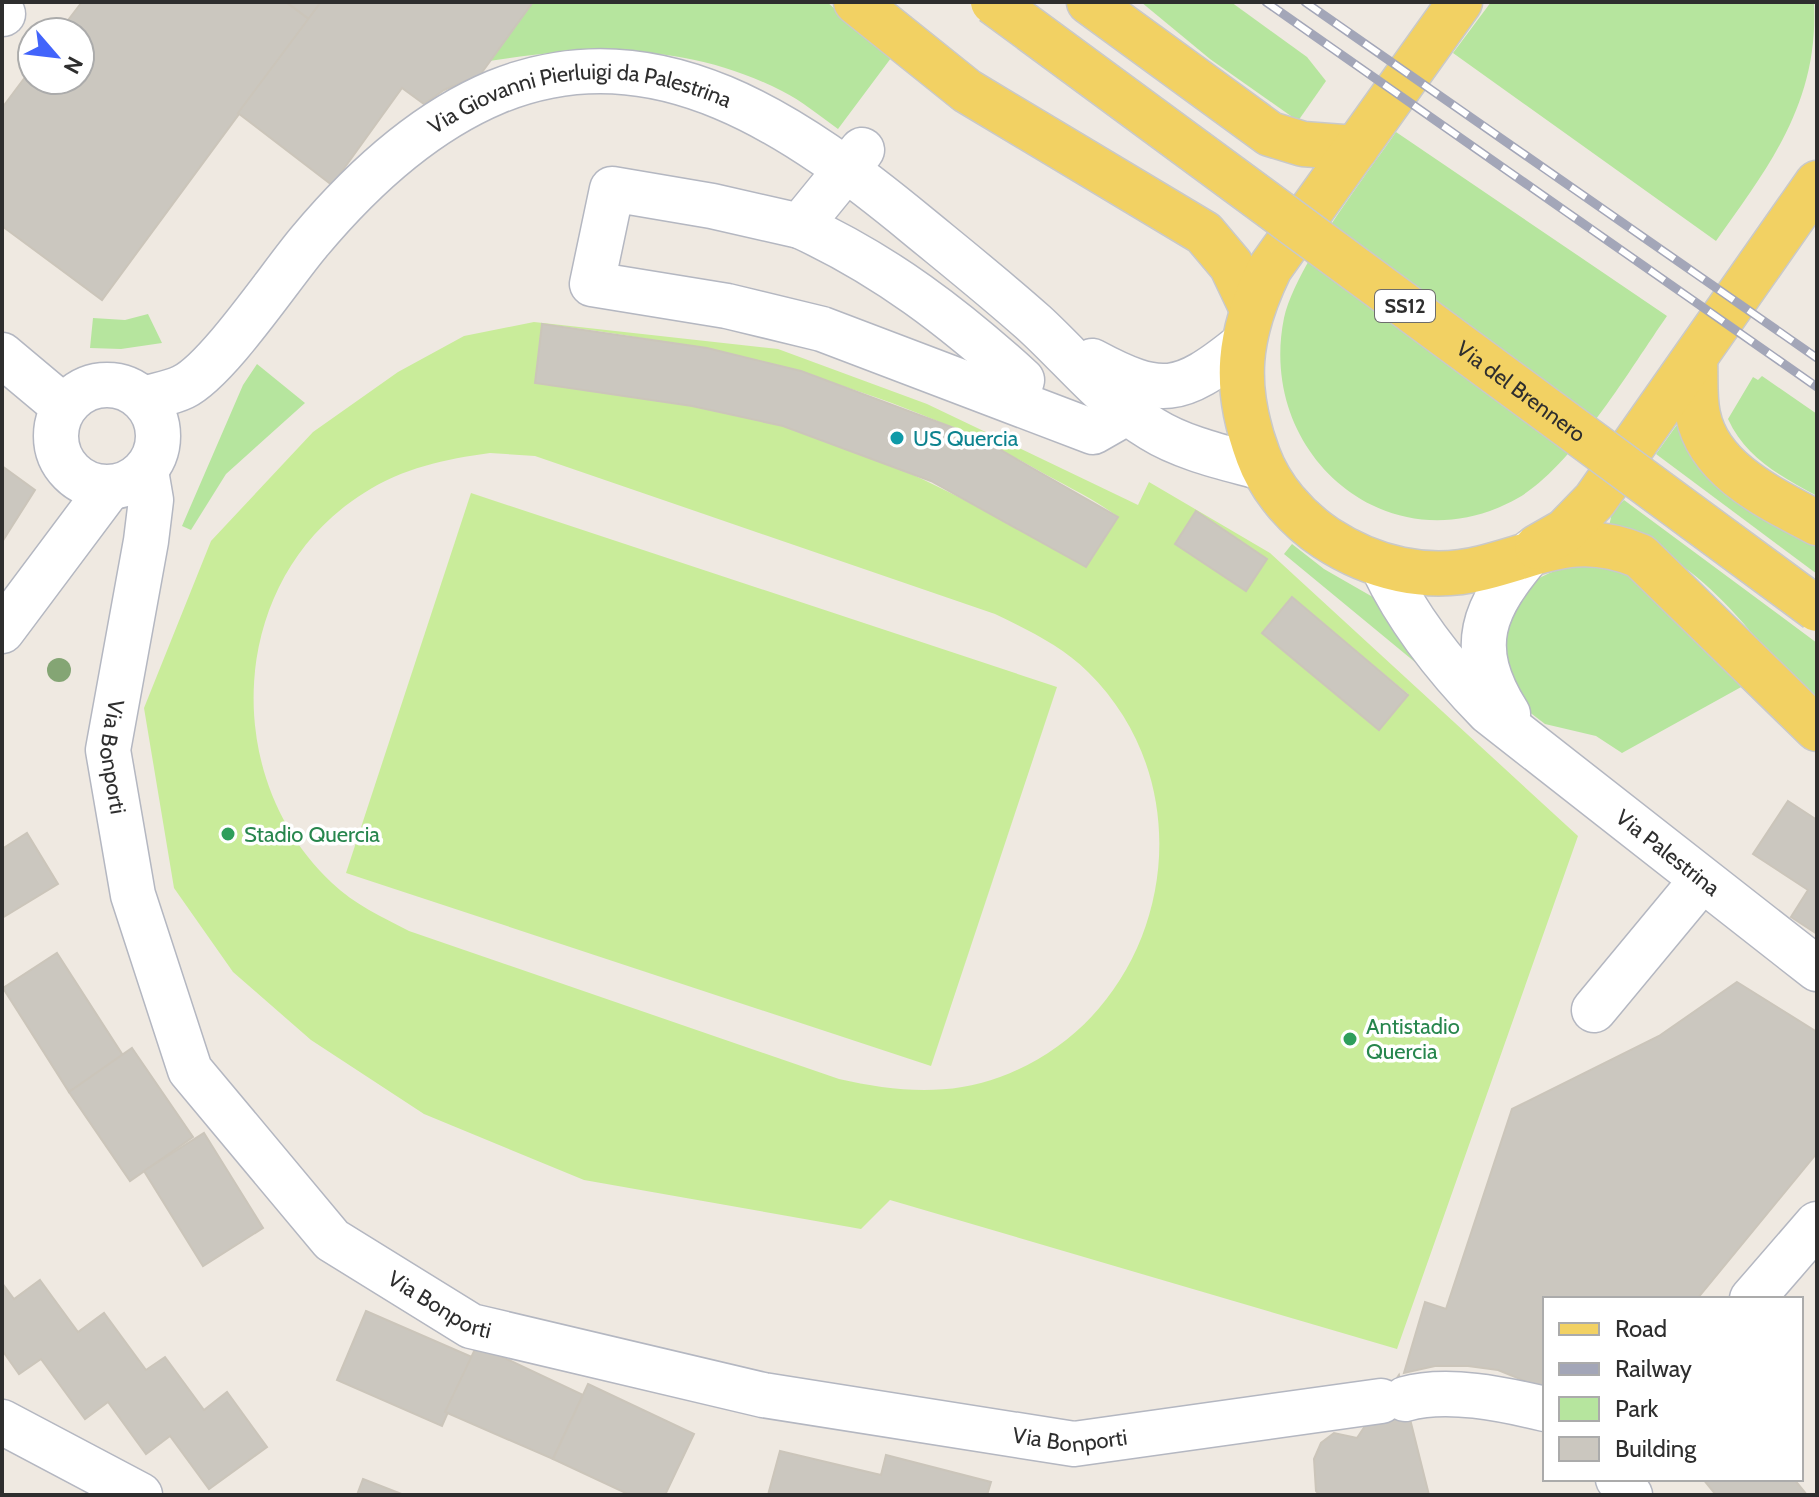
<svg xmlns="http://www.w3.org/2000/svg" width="1819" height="1497" viewBox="0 0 1819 1497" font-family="Cabin,sans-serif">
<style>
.green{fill:#b6e59e}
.pitch{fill:#c9ec9a;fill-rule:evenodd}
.building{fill:#cbc7bf;stroke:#cbc5ba;stroke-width:2}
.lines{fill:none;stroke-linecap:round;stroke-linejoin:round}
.minor-casing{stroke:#b4b7c1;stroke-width:47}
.major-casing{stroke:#c9c9c9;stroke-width:47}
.minor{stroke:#fff;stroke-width:44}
.major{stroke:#f2d163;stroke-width:44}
.rail-casing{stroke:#a3a6b8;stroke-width:9}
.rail{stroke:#fff;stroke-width:6;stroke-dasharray:18;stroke-linecap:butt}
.major-bridge-casing{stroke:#c9c9c9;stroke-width:47;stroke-linecap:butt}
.major-bridge{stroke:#f2d163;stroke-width:44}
.tree{fill:#84a574}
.culture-dot{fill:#0f9aa8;stroke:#fff;stroke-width:3}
.leisure-dot{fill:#2e9e5b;stroke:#fff;stroke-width:3}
.labels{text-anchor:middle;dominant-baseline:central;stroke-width:7;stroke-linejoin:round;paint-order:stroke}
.shield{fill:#fff;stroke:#6d6d6d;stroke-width:2}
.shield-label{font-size:20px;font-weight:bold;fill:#2e2e2e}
.street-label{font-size:22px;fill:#2e2e2e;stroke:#fff}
.culture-label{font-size:22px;fill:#0d838f;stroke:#fff;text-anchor:start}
.leisure-label{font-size:22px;fill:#27864d;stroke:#fff;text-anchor:start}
</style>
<rect width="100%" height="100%" fill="#efe9e1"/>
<!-- green -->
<g class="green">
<path d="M 533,2 L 827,2 L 891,58 L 838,129 C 820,116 802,101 782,91 C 687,43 592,45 489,61 Z"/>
<polygon points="1141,2 1231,2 1307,57 1326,81 1298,121 1210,59"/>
<path d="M 1491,2 L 1814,2 C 1819,102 1770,165 1716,241 L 1453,53 Z"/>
<path d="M 1396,132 L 1667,316 C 1630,369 1573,466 1518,498 C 1391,570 1256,456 1284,318 C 1295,267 1364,178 1396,132 Z"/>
<polygon points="148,314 162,343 121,349 90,348 93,318 125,320"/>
<polygon points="257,364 305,403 226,474 191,530 182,526 243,385"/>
<path d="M 1762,376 L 1817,414 L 1817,496 C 1780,476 1746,458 1728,419 L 1753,377 L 1758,380 Z"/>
<polygon points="1683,425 1817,540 1817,574 1656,454 1676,426"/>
<path d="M 1624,500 L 1817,643 L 1817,710 C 1772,661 1731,598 1675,561 C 1655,548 1631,538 1609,526 L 1612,513 Z"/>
<polygon points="1292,544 1324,569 1378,600 1444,686 1284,554"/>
<path d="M 1586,564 L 1609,566 L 1634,575 L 1743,686 L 1622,753 L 1596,736 L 1545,724 L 1528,711 L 1499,652 C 1518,596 1520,574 1586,564 Z"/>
</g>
<!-- pitch -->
<g class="pitch">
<path d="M 534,322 L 778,349 L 927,404 L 1138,505 L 1149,482 L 1270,553 L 1578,836 L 1397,1349 L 890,1200 L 861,1229 L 584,1180 L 424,1114 L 311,1040 L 233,972 L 174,888 L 144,708 L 211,541 L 313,432 L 398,372 L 464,336 ZM 543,324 C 715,344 882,384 1034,468 C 1062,484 1093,498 1118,517 L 1086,567 C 988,511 891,456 782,426 C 702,403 618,394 536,383 ZM 490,453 L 535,456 L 995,614 C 1028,630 1062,646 1088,672 C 1214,796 1166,1016 1000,1077 C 946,1097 893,1091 839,1079 L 409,931 C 382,917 354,904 332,883 C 218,776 228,578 364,493 C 403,468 445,459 490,453 ZM 1196,512 L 1267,559 L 1246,591 ZM 1292,598 L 1408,694 L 1379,730 L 1263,633 Z"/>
<polygon points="471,493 1057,687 931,1066 346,873"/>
</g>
<!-- building -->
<g class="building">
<polygon points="82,2 286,2 309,19 102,300 2,226 2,108 32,68 32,80 80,80 80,32 59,32"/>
<polygon points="286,2 321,2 309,19"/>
<polygon points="321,2 533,2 480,75 444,90 424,104 402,88 332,185 238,113"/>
<polygon points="542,324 707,348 801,371 954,428 997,448 1118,517 1086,567 931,481 783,426 692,406 535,383"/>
<polygon points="2,466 35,490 2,542"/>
<polygon points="1196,511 1267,559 1246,591 1175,544"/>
<polygon points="1292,597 1408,695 1379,730 1262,633"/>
<polygon points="1788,801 1817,820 1817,934 1791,917 1808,890 1753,854"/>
<polygon points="27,833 58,884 2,918 2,849"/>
<polygon points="57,953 124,1057 69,1092 3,988"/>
<polygon points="1737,982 1817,1032 1817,1153 1697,1299 1545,1299 1545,1389 1498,1370 1468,1366 1435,1366 1404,1373 1425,1302 1446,1309 1512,1109 1659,1036"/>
<polygon points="132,1048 193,1137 130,1181 69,1092"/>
<polygon points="204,1133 263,1228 203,1266 144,1171"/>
<polygon points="40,1280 78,1332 104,1313 146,1370 165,1357 204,1410 227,1392 267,1447 209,1489 170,1436 146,1454 108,1402 85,1419 41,1359 19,1374 2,1350 2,1283 14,1299"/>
<polygon points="366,1311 472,1357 442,1426 337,1380"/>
<polygon points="477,1345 583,1395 553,1459 445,1412"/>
<polygon points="1399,1375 1429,1495 1320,1495 1316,1491 1314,1459 1321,1443 1334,1433 1357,1438"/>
<polygon points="588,1384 694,1434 665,1495 630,1495 553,1459"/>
<polygon points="780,1451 881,1475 886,1455 991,1482 987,1495 768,1495"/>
<polygon points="363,1479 404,1495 357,1495"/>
<polygon points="1703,1479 1794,1479 1807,1495 1716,1495"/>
</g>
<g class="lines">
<!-- minor casing -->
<g class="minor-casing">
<g id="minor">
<polyline points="2,13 3,14"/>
<polyline points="862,150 800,226 712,206 612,189 592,284 727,306 822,329 1093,432 1128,412"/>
<path d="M 800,226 C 885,265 954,318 1022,380 L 1016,401"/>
<polyline points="2,355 64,407"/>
<path d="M 1092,361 C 1161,398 1180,395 1241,346"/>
<circle cx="107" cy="436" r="51"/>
<path id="s1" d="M 143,399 C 156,395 171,393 183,387 C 218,370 281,275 309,242 C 360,181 422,123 496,92 C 657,26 799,128 918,226 C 957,258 997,290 1035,324 C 1074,360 1106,401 1152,429 C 1184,449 1227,458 1263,468"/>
<path id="s2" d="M 146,471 L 151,500 L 146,541 L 108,750 L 133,895 L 190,1070 L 332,1240 L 471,1326 L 763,1395 L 1074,1444 L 1381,1401"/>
<path id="s3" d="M 1383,567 C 1409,622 1447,669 1489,712 L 1817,969"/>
<polyline points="2,631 109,488"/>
<path d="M 1508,714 C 1465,646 1483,608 1532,551"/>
<polyline points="1594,1010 1701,881"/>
<polyline points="1752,1299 1817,1224"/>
<path d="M 1405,1399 C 1447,1387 1503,1399 1545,1409"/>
<polyline points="2,1422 140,1495"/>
<polyline points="1618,1479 1630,1495"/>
</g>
</g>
<!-- major casing -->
<g class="major-casing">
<g id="major">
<polyline points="856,2 967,91 1204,233 1231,265 1251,307"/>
<polyline points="1089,2 1270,134 1303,144 1356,148"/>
<path d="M 1460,2 L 1270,268 C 1238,334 1232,385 1258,455 C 1270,488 1296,518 1326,538 C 1372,568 1427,582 1482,568 C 1542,553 1578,530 1640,556 L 1817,729"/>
<path d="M 1695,359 C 1696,377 1694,397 1698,415 C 1709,471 1772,499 1817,523"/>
<polyline points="1537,547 1565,531 1595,500 1817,183"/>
</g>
</g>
<!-- minor -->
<use href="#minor" class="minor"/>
<!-- major -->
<use href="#major" class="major"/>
<!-- rail casing -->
<g class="rail-casing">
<g id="rail">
<polyline points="1266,2 1817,387"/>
<polyline points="1305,2 1817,358"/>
</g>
</g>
<!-- rail -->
<use href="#rail" class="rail"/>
<!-- major-bridge casing -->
<g class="major-bridge-casing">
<g id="major-bridge">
<path id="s4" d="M 993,2 L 1817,609"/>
</g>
</g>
<!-- major-bridge -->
<use href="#major-bridge" class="major-bridge"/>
</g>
<!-- trees -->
<circle class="tree" cx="59" cy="670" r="12"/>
<!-- markers -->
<circle class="culture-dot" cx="897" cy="438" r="8"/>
<g class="leisure-dot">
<circle cx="228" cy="834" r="8"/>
<circle cx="1350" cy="1039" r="8"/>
</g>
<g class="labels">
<!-- shield labels -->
<rect class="shield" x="1375" y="290" width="60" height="32" rx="6"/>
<g class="shield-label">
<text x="1405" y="306">SS12</text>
</g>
<!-- street labels -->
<g class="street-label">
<text stroke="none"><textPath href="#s1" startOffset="560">Via Giovanni Pierluigi da Palestrina</textPath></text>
<text stroke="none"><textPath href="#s4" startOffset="656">Via del Brennero</textPath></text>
<text stroke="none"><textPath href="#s2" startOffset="290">Via Bonporti</textPath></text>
<text stroke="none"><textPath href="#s3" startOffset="408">Via Palestrina</textPath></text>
<text stroke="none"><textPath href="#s2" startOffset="962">Via Bonporti</textPath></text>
<text stroke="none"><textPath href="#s2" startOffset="1610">Via Bonporti</textPath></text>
</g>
<!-- culture labels -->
<g class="culture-label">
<text x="913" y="438">US Quercia</text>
</g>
<!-- leisure labels -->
<g class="leisure-label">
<text x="244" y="834">Stadio Quercia</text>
<text x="1366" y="1026">Antistadio<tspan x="1366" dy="25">Quercia</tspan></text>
</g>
</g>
<!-- border -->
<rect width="1819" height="1497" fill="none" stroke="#2e2e2e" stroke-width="8"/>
<!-- legend -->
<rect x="1543" y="1297" width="260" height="184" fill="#ffffff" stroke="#ababab" stroke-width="2"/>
<rect x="1559" y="1323" width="40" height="12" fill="#f2d163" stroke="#ababab" stroke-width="2"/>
<text x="1615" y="1337" font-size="24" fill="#2e2e2e">Road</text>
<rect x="1559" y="1363" width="40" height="12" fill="#a3a6b8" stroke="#ababab" stroke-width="2"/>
<text x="1615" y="1377" font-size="24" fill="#2e2e2e">Railway</text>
<rect x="1559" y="1397" width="40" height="24" fill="#b6e59e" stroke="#ababab" stroke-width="2"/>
<text x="1615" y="1417" font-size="24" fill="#2e2e2e">Park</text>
<rect x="1559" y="1437" width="40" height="24" fill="#cbc7bf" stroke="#ababab" stroke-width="2"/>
<text x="1615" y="1457" font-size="24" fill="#2e2e2e">Building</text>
<!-- north arrow -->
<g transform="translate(56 56) rotate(118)"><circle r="38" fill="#ffffff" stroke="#ababab" stroke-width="2"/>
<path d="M0-6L14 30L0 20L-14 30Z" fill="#4264fb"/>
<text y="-12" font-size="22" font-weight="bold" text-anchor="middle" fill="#2e2e2e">N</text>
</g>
</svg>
